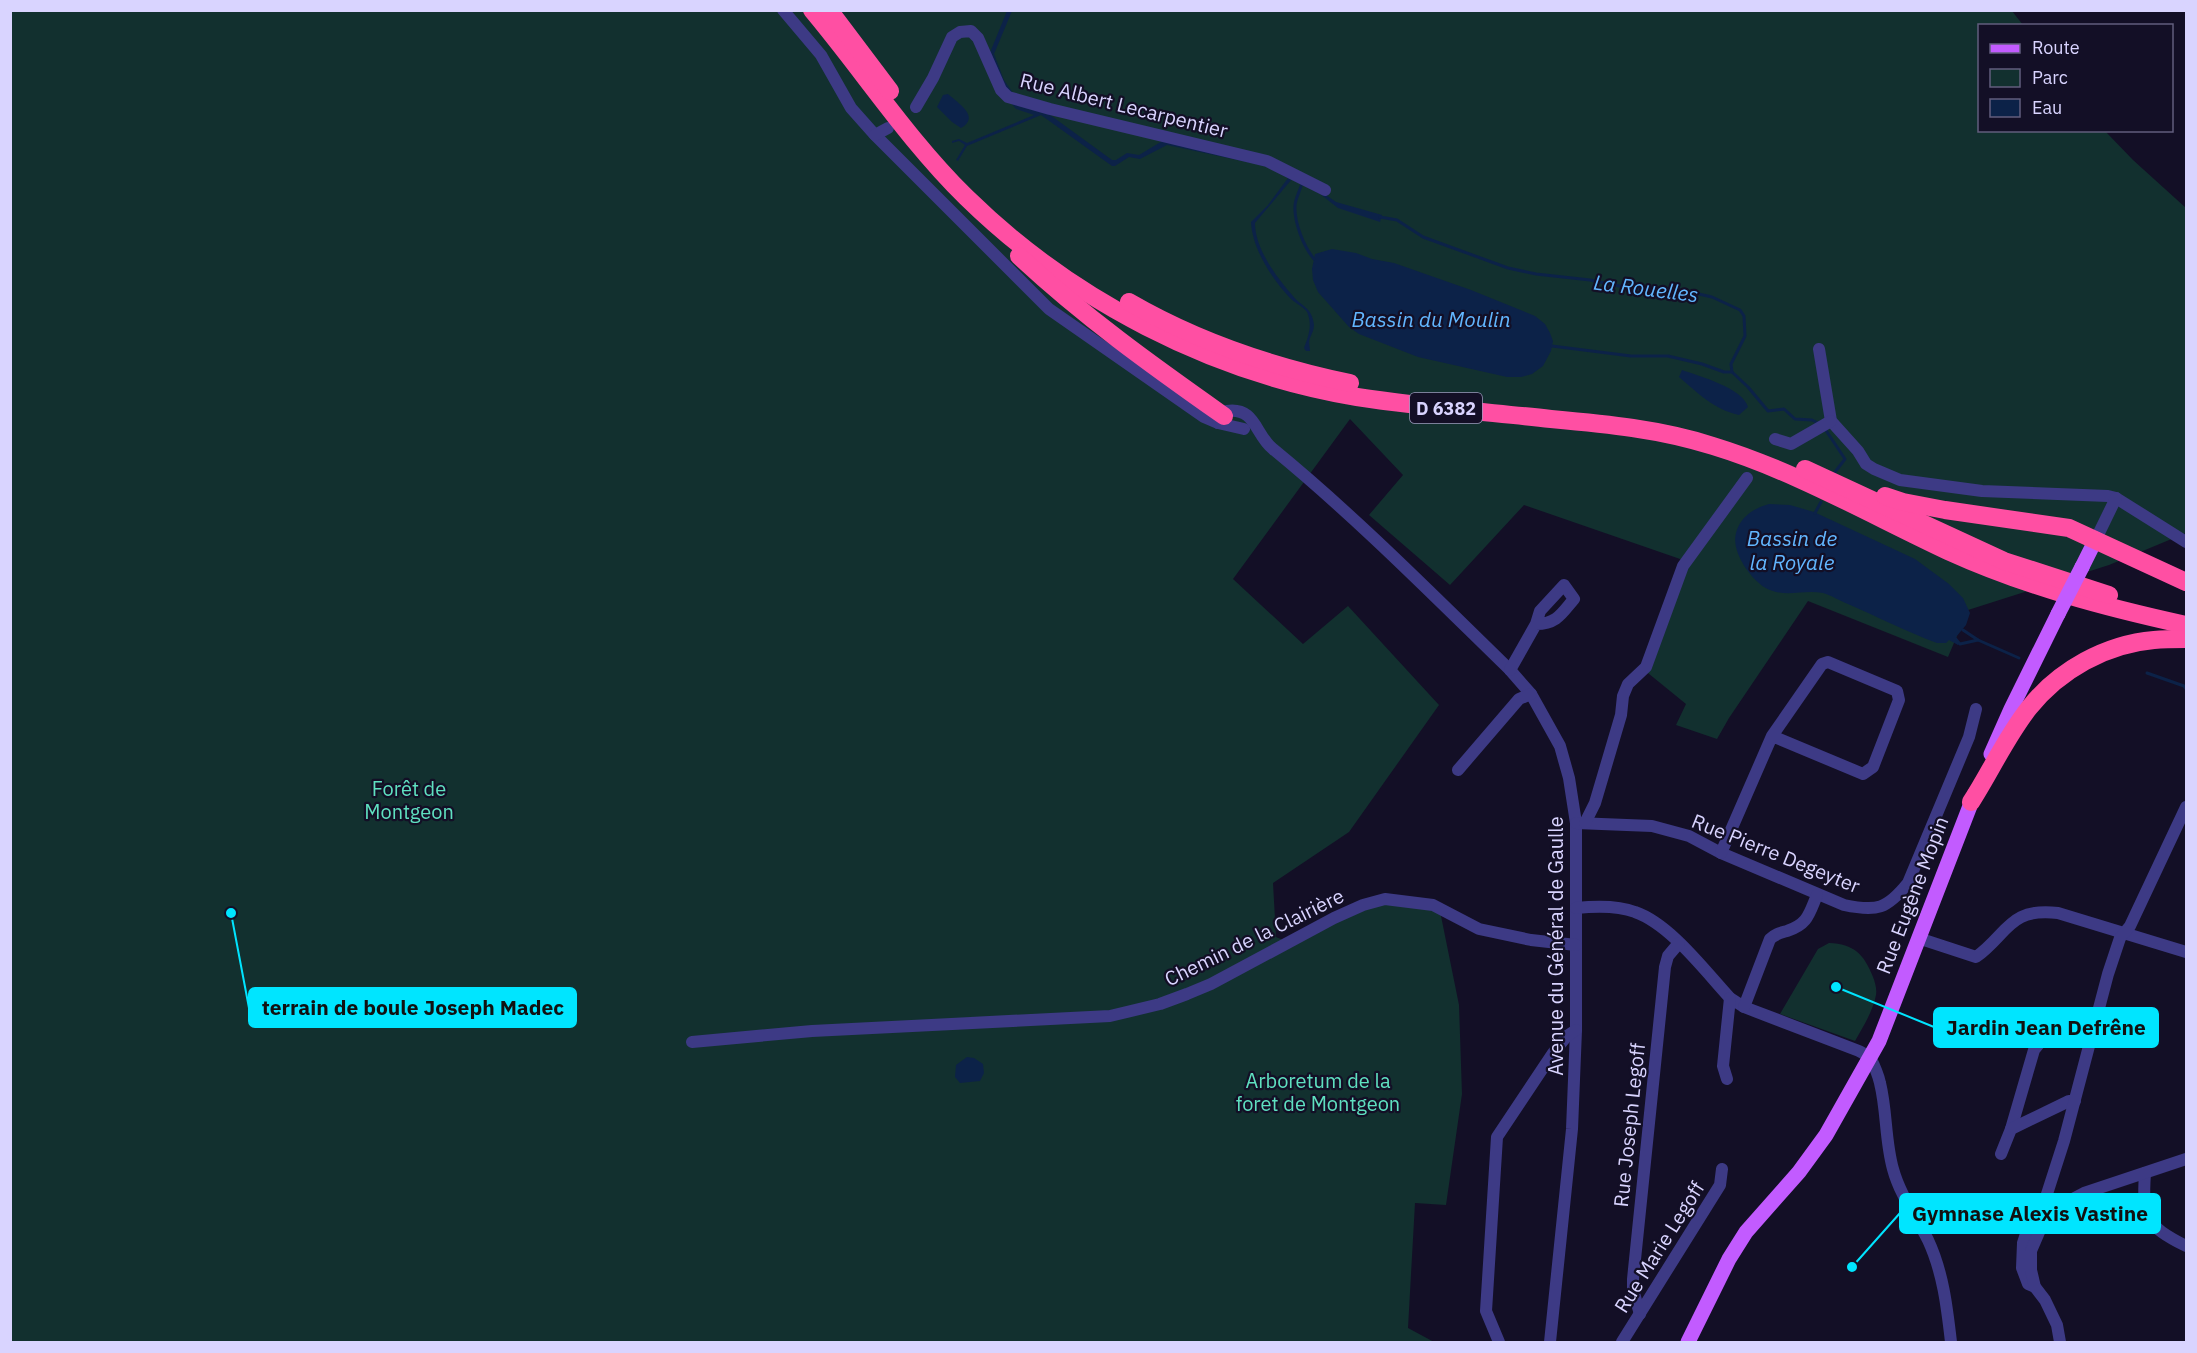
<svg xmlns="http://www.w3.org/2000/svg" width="2197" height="1353" viewBox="0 0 2197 1353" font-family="'IBM Plex Sans',sans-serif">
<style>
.green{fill:#12302f}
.water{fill:#0c2248}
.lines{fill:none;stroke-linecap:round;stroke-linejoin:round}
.stream{stroke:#0c2248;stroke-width:3}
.minor{stroke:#3d3a85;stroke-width:12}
.major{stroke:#c25bff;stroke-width:15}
.highway{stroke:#ff4fa3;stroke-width:18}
.major-bridge{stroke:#c25bff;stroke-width:15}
.labels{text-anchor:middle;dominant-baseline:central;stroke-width:4.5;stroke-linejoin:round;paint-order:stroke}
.shield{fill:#130f26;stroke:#9e99be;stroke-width:1.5}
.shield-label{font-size:18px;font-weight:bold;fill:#d9d4ff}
.street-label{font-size:20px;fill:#d9d4ff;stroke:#130f26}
.park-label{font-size:20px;fill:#5fe0c0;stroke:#130f26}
.water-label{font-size:21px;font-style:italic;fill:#62b6ff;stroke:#130f26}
.leader{fill:none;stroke:#00e5ff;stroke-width:2}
.callout-dot{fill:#00e5ff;stroke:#130f26;stroke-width:2}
.callout{fill:#00e5ff;stroke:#00e5ff;stroke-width:2}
.callout-label{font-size:21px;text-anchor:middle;font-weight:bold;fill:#111}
</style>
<rect width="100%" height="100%" fill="#130f26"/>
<!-- green -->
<g class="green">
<polygon points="10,11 2012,11 2023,25 1980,26 1980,130 2105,131 2133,160 2186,208 2186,533 2109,565 1968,610 1948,657 1808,601 1729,718 1717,739 1676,725 1686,704 1643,669 1683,560 1524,505 1450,585 1369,515 1403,475 1350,419 1233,579 1303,644 1348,606 1439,705 1349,832 1273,883 1276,937 1283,940 1378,898 1435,902 1441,916 1459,1005 1462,1094 1446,1205 1415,1203 1408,1328 1434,1342 11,1342"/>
<path d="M 1829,943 C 1854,944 1864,954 1873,977 C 1875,982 1877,989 1876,995 C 1873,1011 1863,1027 1855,1041 L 1780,1014 L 1818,949 Z"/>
</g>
<!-- water -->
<g class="water">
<polygon points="1007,11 1012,11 994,54 1004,80 1015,96 1008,94 989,55"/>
<path d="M 948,94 C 958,103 981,117 961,128 L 952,122 L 937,107 L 943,95 Z"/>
<path d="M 1011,103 L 1046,112 L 1112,160 L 1116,160 L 1127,153 L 1139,155 L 1164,140 L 1263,161 L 1313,186 L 1336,202 L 1382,215 L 1380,222 L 1338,208 L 1320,194 L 1292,179 L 1255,223 C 1255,249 1277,278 1293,296 C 1302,307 1312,307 1314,325 C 1314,330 1312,333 1310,338 C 1308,342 1310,347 1310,351 L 1306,351 L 1304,348 C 1308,337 1313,325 1307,312 C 1303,306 1294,303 1289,297 C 1272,279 1252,248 1251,222 L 1268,205 L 1288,178 L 1267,167 L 1256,164 L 1167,145 L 1140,159 L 1129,157 L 1115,166 L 1112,166 L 1041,115 L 967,146 L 958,161 L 956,160 L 965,145 L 959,141 L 952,143 L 952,141 L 959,139 L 967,143 L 1034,115 L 1016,109 Z"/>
<polygon points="1332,249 1356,253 1372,259 1394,263 1471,290 1535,316 1545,324 1550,333 1553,341 1551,351 1543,366 1532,374 1521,377 1507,377 1418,357 1359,334 1349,327 1318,292 1313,280 1312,269 1315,254"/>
<path d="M 1682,370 C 1699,376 1743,388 1748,407 L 1739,415 C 1713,409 1698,393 1679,377 Z"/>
<path d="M 1769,504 L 1790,505 L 1814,512 L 1915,559 L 1949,584 L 1963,598 L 1970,613 L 1966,625 L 1956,637 L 1961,643 L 1958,645 L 1949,640 L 1946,643 L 1937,643 C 1907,632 1878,617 1848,604 C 1840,601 1831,595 1823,593 C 1802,589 1784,599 1764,587 C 1749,577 1731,551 1736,533 C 1740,517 1754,508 1769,504 Z"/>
<polygon points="967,1057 974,1058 983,1064 984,1073 980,1081 960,1083 955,1077 956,1065"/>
</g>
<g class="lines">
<!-- stream -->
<g class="stream">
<path d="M 1302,183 C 1300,191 1295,199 1295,206 C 1294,223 1304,247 1314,259"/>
<polyline points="1380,217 1397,220 1423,237 1508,268 1536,274 1590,280 1629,288 1681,290 1712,297 1740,310 1744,316 1745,336 1731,364 1732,372 1748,387 1768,411 1784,409 1795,419 1812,420 1820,424"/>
<polyline points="1552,346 1631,356 1668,356 1702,364 1724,372 1732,372"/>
<polyline points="1825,429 1845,459 1835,472"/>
<polyline points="1815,513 1821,502"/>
<polyline points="1963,630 1978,640 2019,658"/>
<polyline points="1960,644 1978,640"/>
<polyline points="2147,673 2184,686 2186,689"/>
</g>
<!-- minor -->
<g class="minor">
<polyline points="783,10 821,55 851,108 875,135 1049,309 1204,417 1218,423 1244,429"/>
<polyline points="916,107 933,78 952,37 960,32 971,31 978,38 1001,90 1008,97 1050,109 1267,161 1325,190"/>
<polyline points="875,135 888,128"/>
<polyline points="1819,349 1831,421 1858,451 1866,464 1874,469 1900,480 1982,491 2108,496 2116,498 2186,542"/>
<path d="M 1218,423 L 1227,411 C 1256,407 1255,435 1273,449 C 1356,517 1433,595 1510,670 L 1531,694 L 1560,746 L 1569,778 L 1576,823 L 1576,1030 L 1572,1129 L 1550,1342"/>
<polyline points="1775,439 1791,444 1831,421"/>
<polyline points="2096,539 2116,498"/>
<path d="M 1510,670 L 1536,624 L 1540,611 L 1564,585 L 1574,599 C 1562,613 1557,624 1536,624"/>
<polyline points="1458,770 1519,699 1531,694"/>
<path d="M 1576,823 L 1652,826 L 1689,836 L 1721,853 L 1844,905 C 1877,912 1887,909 1908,883 L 1969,737 L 1976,709"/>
<polyline points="1585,823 1595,803 1621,715 1623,696 1628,684 1646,667 1683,566 1747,478"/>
<polyline points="1721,853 1772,736 1822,664 1828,662 1897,691 1899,700 1873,767 1863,774 1772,736"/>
<path d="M 1576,908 C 1595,906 1617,905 1635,912 C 1670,924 1705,971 1730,998 L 1744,1007 L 1859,1051 L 1870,1057 C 1874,1065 1878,1074 1880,1083 C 1887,1111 1885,1141 1893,1169 C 1900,1195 1916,1216 1928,1240 C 1943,1272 1947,1307 1951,1342"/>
<path d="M 1918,938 L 1976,957 C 2008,934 2009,907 2058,913 L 2186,952"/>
<path d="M 1744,1007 L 1770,939 C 1775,934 1780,933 1787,931 C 1808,924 1809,914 1817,895"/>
<polyline points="692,1042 812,1031 1110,1016 1160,1004 1187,994 1211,984 1334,918 1363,905 1385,899 1433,905 1479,929 1531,940 1576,945"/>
<polyline points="1727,1079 1723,1066 1730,998"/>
<polyline points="2011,1129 2034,1050 2046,1035"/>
<polyline points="2001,1154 2011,1129 2069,1101 2075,1101"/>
<path d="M 2145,1173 C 2142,1217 2146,1226 2186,1246"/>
<polyline points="2035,1287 2028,1284 2022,1268 2023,1243 2032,1216 2046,1197 2064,1141 2108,974 2120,938 2130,926 2186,807"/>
<polyline points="1640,1314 1633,1290 1633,1279 1665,967 1668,956 1679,943"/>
<polyline points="1499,1342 1486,1311 1497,1137 1553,1053 1567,1036 1576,1030"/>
<polyline points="1622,1342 1720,1185 1722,1169"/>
<polyline points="2060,1342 2057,1325 2045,1300 2035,1287 2031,1270 2031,1251 2040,1230 2063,1204 2084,1193 2186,1159"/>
</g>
<!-- major -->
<g class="major">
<polyline points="2082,567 2096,539"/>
<polyline points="1991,754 2011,709 2058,614"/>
<polyline points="1688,1342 1729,1259 1746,1232 1799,1172 1826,1135 1879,1041 1975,793"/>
</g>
<!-- highway -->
<g class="highway">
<path d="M 812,10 C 864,72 908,140 966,197 C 1071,300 1212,373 1357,397 C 1421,407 1487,412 1551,419 C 1606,424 1660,429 1713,446 C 1795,471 1871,515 1948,551 C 2025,586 2104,607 2186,625"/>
<polyline points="829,10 890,91"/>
<path d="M 1019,256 C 1083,316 1153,366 1224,416"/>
<path d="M 1129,302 C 1198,342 1273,367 1350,383"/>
<polyline points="1805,469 2004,561 2109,595"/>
<polyline points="1885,496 1903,502 1945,510 2069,528 2186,582"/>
<path d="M 1971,802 C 1991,771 2006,737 2029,708 C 2059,670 2106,644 2154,640 C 2165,639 2176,639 2186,639"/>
</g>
<!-- major-bridge -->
<polyline class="major-bridge" points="2058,614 2082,567"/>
</g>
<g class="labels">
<!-- shield labels -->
<rect class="shield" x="1410" y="393" width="72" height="30" rx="4.5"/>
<g class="shield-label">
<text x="1446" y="408">D 6382</text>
</g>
<!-- street labels -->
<g class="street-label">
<text transform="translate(1124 105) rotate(14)">Rue Albert Lecarpentier</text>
<text transform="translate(1776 853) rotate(22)">Rue Pierre Degeyter</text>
<text transform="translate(1912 895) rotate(-69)">Rue Eugène Mopin</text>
<text transform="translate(1254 937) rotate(-26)">Chemin de la Clairière</text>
<text transform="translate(1555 946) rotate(-90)">Avenue du Général de Gaulle</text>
<text transform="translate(1629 1125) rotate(-84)">Rue Joseph Legoff</text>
<text transform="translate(1659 1247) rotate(-58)">Rue Marie Legoff</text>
</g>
<!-- park labels -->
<g class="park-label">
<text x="409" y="788">Forêt de<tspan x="409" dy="23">Montgeon</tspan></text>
<text x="1318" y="1080">Arboretum de la<tspan x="1318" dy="23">foret de Montgeon</tspan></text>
</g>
<!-- water labels -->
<g class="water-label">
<text transform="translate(1646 288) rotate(7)">La Rouelles</text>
<text x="1431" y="319">Bassin du Moulin</text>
<text x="1792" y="538">Bassin de<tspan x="1792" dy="24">la Royale</tspan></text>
</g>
</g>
<!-- callouts -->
<path class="leader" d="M231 913L249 1008M1836 987L1934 1027M1852 1267L1900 1213"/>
<g class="callout-dot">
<circle cx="231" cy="913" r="6"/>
<circle cx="1836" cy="987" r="6"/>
<circle cx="1852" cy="1267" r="6"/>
</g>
<g class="callout">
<rect x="249" y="988" width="327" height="39" rx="6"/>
<rect x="1934" y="1008" width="224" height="39" rx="6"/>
<rect x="1900" y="1194" width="260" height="39" rx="6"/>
</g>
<g class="callout-label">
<text x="413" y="1015">terrain de boule Joseph Madec</text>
<text x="2046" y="1035">Jardin Jean Defrêne</text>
<text x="2030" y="1221">Gymnase Alexis Vastine</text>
</g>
<!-- border -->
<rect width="2197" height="1353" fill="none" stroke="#d9d4ff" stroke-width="24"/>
<!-- legend -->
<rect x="1978" y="24" width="195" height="108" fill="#130f26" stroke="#625e7d" stroke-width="1.5"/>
<rect x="1990" y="44" width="30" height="9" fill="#c25bff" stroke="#625e7d" stroke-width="1.5"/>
<text x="2032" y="54" font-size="18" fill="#d9d4ff">Route</text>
<rect x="1990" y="69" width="30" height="18" fill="#12302f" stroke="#625e7d" stroke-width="1.5"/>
<text x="2032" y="84" font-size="18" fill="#d9d4ff">Parc</text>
<rect x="1990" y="99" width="30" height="18" fill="#0c2248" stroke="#625e7d" stroke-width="1.5"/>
<text x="2032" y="114" font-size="18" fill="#d9d4ff">Eau</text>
</svg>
